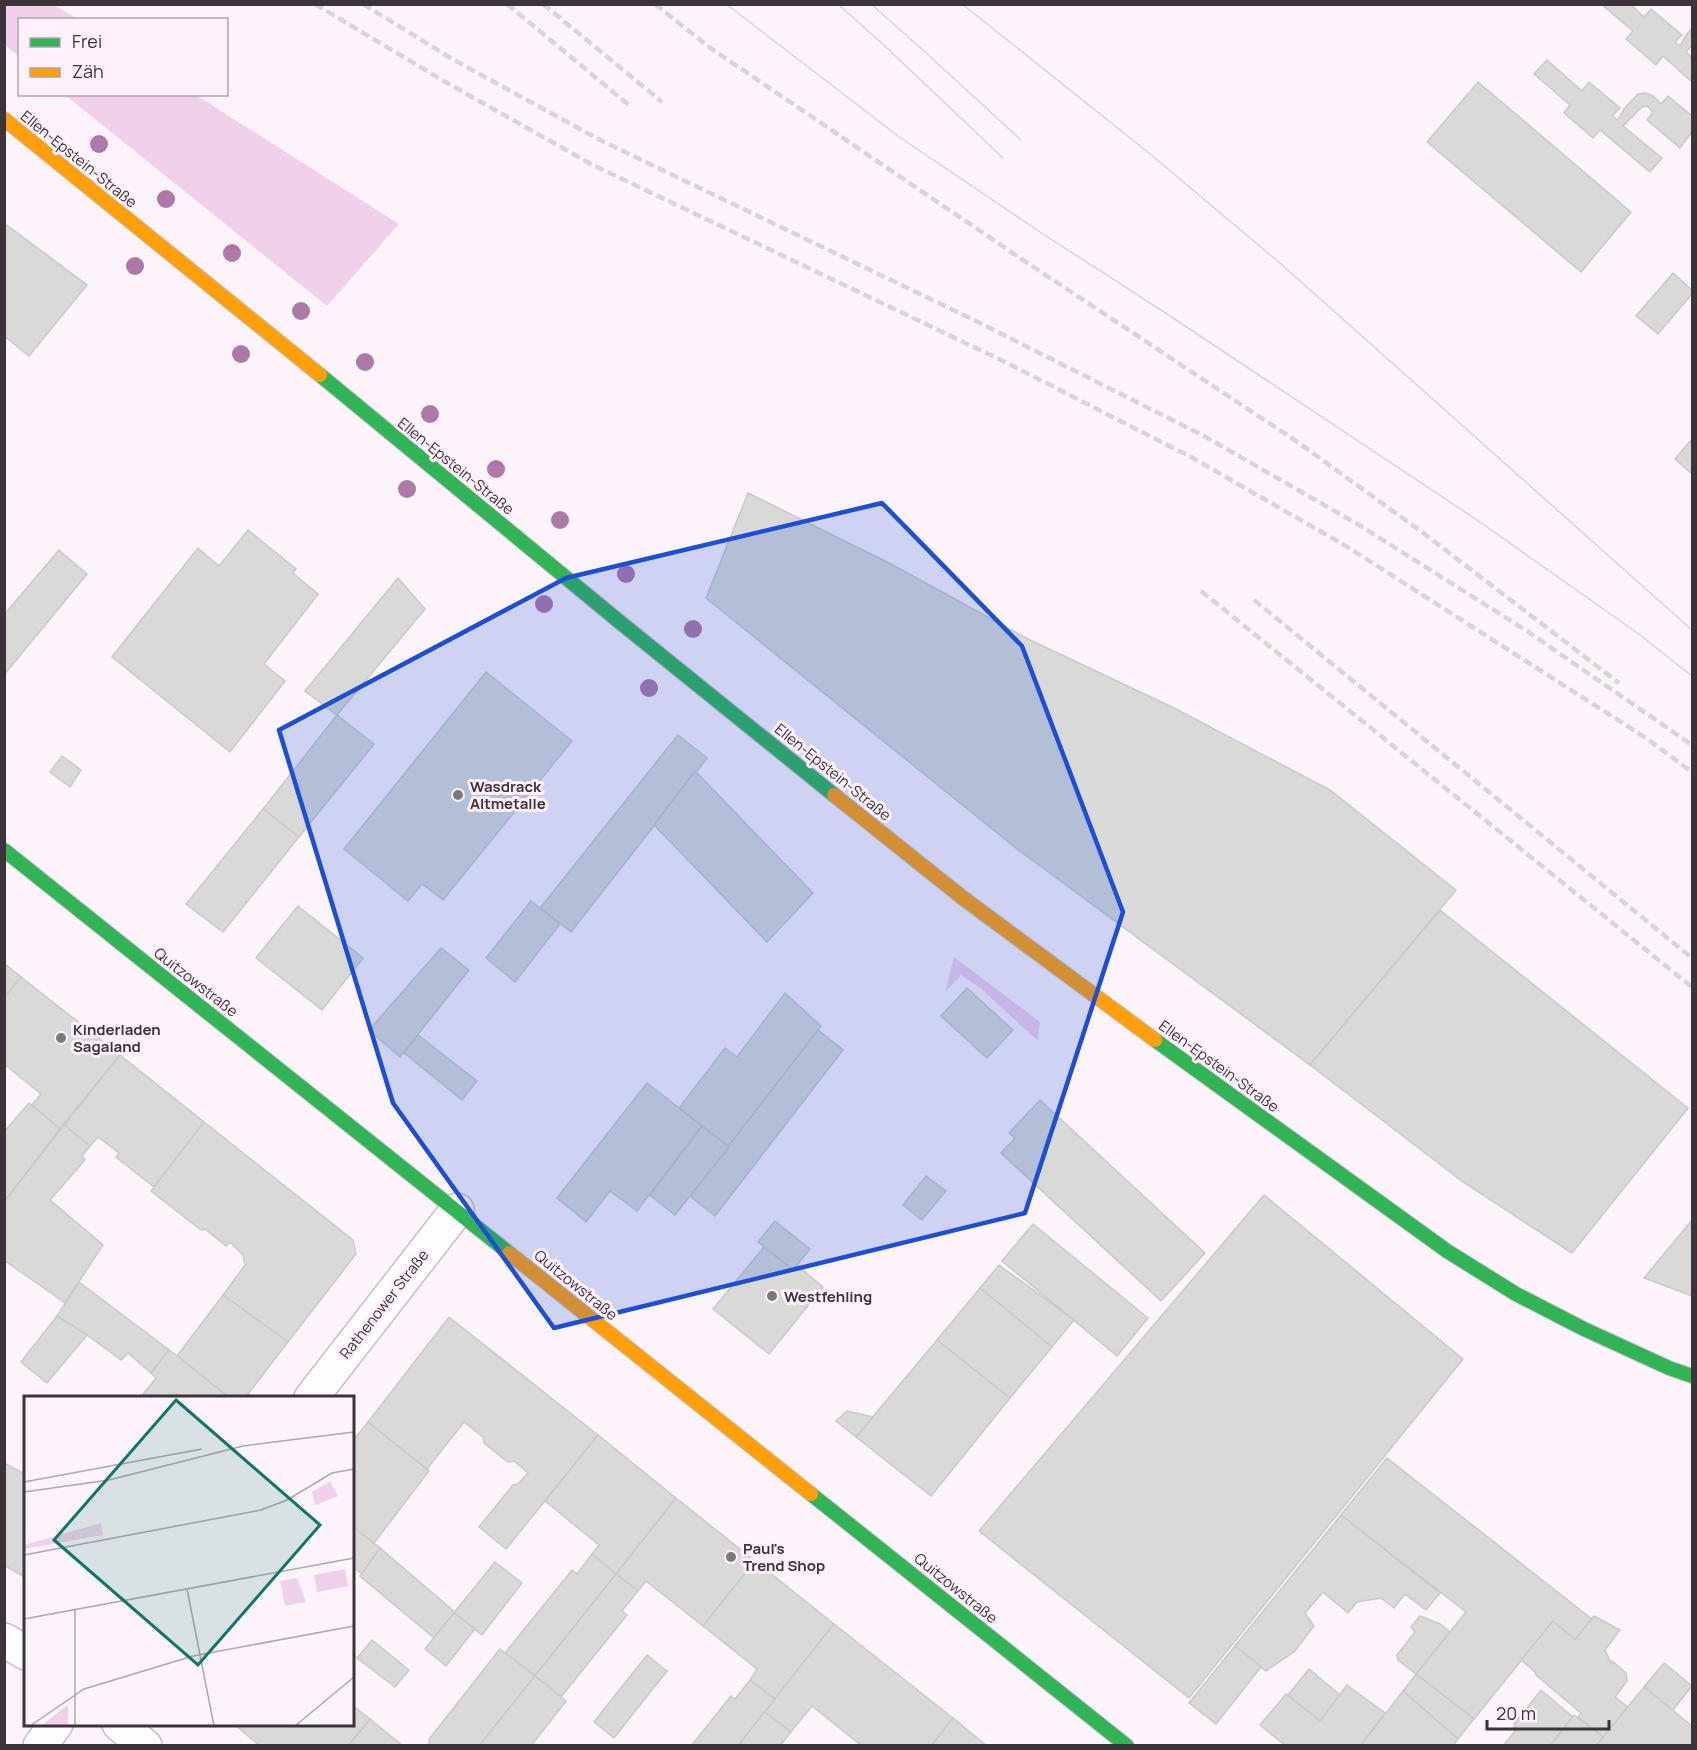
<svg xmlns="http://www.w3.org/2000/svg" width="1697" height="1750" viewBox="0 0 1697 1750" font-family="Manrope,sans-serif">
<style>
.green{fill:#f1d0eb}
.building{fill:#d9dad8;stroke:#c9c9c8;stroke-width:1.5}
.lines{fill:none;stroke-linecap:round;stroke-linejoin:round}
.street-casing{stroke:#c7bfc5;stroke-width:36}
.fast-casing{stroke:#c7bfc5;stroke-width:16}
.slow-casing{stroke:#c7bfc5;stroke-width:16}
.street{stroke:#fffdfe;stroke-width:33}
.fast{stroke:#30b455;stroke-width:14}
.slow{stroke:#ff9f0a;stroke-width:14}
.tram{stroke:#d7d5d7;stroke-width:1.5}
.rail{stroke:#d7d5d7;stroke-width:4.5;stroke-dasharray:9 4.5;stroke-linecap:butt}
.tree{fill:#ae78a9}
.marked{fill:#1d4ed8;fill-opacity:0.2;stroke:#1d4ed8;stroke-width:4.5;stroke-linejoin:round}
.poi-dot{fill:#7f777e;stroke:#fff0fc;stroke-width:2}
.labels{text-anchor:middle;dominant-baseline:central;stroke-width:6;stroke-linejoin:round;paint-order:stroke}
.street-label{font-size:15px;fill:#3c333b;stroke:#fff0fc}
.poi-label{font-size:15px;font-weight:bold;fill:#3c333b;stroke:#fff0fc;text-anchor:start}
.inset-road{fill:none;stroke:#afa7ae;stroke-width:1.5}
.view{fill:#0f766e;fill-opacity:0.15;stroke:#0f766e;stroke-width:3}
.inset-edge{fill:none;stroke:#3c333b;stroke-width:3}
</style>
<rect width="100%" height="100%" fill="#fcf4fa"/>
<!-- green -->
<g class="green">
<polygon points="4,5 54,5 78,19 20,20 19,57 5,45"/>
<polygon points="65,95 196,95 399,224 327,306"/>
<polygon points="954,957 1040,1022 1038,1041 980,988 961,975 945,992"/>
</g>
<!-- building -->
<g class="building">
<polygon points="1601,4 1630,4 1644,17 1651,9 1682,35 1675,42 1680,46 1686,35 1692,28 1692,45 1686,52 1692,58 1692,82 1663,56 1656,65 1626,39 1633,31"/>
<polygon points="1547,60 1582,91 1589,82 1620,108 1612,116 1618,120 1624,109 1638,94 1646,93 1653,96 1661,104 1668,96 1692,116 1692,132 1680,148 1647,120 1653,112 1647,106 1642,107 1623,126 1662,158 1650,172 1600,130 1593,138 1564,113 1570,105 1534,74"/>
<polygon points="1478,82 1631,212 1581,272 1427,142"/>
<polygon points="4,223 87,285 29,356 4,336"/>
<polygon points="1673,273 1692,290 1692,294 1658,334 1636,316"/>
<polygon points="1692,439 1692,474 1675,459"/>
<polygon points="748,493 891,564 1028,639 1174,708 1330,790 1456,890 1310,1065 1017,849 706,598"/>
<polygon points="248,530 296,569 293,573 318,594 264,664 285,681 230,752 112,657 198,548 219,566"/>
<polygon points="59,550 87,574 4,675 4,615"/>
<polygon points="398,578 425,609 337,715 305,691"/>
<polygon points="486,672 572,741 443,900 422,884 408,901 344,849"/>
<polygon points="337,715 374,744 299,837 263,809"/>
<polygon points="678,735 707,758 571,932 540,908"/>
<polygon points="62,756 81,770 70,787 50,772"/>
<polygon points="695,771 813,893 767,942 654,825"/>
<polygon points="263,809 299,837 223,932 186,904"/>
<polygon points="531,901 560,924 515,982 486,958"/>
<polygon points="298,906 363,958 322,1010 256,958"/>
<polygon points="1440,910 1688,1108 1572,1253 1463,1182 1310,1065"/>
<polygon points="441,948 469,970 400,1057 369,1030"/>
<polygon points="4,963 21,977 4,998"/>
<polygon points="21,977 120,1055 60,1129 32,1105 41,1094 4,1064 4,998"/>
<polygon points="967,988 1013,1030 987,1058 941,1016"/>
<polygon points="785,993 821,1026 729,1147 679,1108 725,1048 737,1057"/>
<polygon points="818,1030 843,1050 715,1216 690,1196"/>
<polygon points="418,1035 477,1081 462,1100 404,1053"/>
<polygon points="120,1055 204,1122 154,1187 116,1157 119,1153 98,1137 90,1146 64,1125"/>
<polygon points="647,1083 702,1126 637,1211 610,1191 586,1222 557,1198"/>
<polygon points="1040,1100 1205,1253 1161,1301 1001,1153 1015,1138 1009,1133"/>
<polygon points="29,1103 60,1129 5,1201 4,1132"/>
<polygon points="204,1122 353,1240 356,1254 288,1342 223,1295 245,1265 243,1255 230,1242 226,1246 205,1229 201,1230 151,1191"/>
<polygon points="64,1125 90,1146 82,1156 85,1160 50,1200 103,1245 65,1303 4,1260 4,1202"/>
<polygon points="702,1126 729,1147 675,1215 650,1195"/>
<polygon points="926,1176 946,1191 922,1220 903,1205"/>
<polygon points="1264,1195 1463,1359 1189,1698 979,1531"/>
<polygon points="1692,1220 1692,1296 1644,1278"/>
<polygon points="775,1221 810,1249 793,1270 758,1242"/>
<polygon points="1033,1224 1148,1318 1117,1356 1002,1261"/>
<polygon points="764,1247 793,1270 797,1265 823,1287 769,1354 713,1309"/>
<polygon points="999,1265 1074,1320 1052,1347 980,1288"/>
<polygon points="79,1282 169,1350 151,1373 128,1353 121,1360 87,1335 57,1316"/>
<polygon points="980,1288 1052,1347 1010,1398 937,1340"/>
<polygon points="223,1295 288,1342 245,1398 230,1398 177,1356"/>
<polygon points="57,1316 87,1335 47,1383 21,1362"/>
<polygon points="449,1317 598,1435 506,1549 479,1527 513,1485 518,1484 528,1473 514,1461 508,1462 484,1443 483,1437 464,1422 427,1469 368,1422"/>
<polygon points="937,1340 1010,1398 931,1496 856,1437"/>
<polygon points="169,1350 177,1356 230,1398 140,1398 156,1378 151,1373"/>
<polygon points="847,1411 873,1417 856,1437 836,1421"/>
<polygon points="368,1422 429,1471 374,1543 352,1526 352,1442"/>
<polygon points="598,1435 676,1498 616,1574 592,1554 599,1545 545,1501"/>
<polygon points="1387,1458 1592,1619 1575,1640 1553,1621 1474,1719 1416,1674 1466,1612 1341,1515"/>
<polygon points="4,1463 26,1475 26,1578 4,1565"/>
<polygon points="676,1498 755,1561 703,1626 646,1581 638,1591 616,1574"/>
<polygon points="1341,1515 1440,1593 1426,1610 1405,1594 1394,1608 1381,1598 1357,1602 1348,1613 1323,1592 1305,1613 1314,1626 1295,1651 1266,1671 1235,1646"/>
<polygon points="352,1526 380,1548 362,1574 352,1566"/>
<polygon points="380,1548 455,1612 434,1638 360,1576"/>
<polygon points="592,1554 616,1574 535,1676 505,1653 572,1570 577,1574"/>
<polygon points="755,1561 834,1624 775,1699 750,1680 757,1669 703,1626"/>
<polygon points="495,1562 522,1583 482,1635 454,1613"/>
<polygon points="616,1574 638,1591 622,1611 627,1615 561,1697 535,1676"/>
<polygon points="454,1613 475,1629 446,1666 425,1649"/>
<polygon points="1420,1616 1440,1624 1450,1632 1416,1674 1398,1660 1397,1655 1415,1632 1411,1627"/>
<polygon points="1594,1616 1620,1630 1605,1650 1611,1663 1612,1661 1626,1673 1627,1681 1615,1697 1628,1707 1603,1737 1578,1717 1581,1713 1536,1675 1535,1672 1521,1660 1553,1621 1575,1640"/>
<polygon points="834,1624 953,1718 931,1746 862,1746 812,1706 791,1732 764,1712"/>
<polygon points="372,1640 409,1670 395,1687 357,1658"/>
<polygon points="1235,1646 1261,1667 1216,1724 1189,1703"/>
<polygon points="500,1649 535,1676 479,1746 429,1746 429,1739"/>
<polygon points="647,1655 667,1671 614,1738 594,1722"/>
<polygon points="1664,1663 1692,1686 1673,1710 1644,1687"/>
<polygon points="1309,1669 1340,1695 1320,1721 1288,1695"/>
<polygon points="1416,1674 1474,1719 1458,1739 1403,1691"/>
<polygon points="535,1676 566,1701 531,1746 479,1746"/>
<polygon points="750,1680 775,1699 738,1746 691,1746 731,1696 735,1699"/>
<polygon points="1347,1685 1385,1713 1360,1746 1286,1746 1260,1725 1286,1694 1320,1721"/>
<polygon points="1644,1687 1692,1726 1692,1746 1596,1746"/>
<polygon points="1541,1690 1573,1717 1550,1746 1503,1746 1515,1731 1514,1724"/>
<polygon points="1403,1691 1458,1739 1453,1746 1360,1746"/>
<polygon points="352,1705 370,1719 348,1746 260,1746 234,1724 352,1724"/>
<polygon points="764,1712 791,1732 780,1746 738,1746"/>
<polygon points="1574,1715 1603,1737 1596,1746 1550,1746"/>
<polygon points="953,1718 987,1746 931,1746"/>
<polygon points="370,1719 403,1746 348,1746"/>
</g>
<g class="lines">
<!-- street casing -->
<g class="street-casing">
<g id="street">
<polyline points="311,1398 457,1210"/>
<polyline points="4,1640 26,1653"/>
<polyline points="119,1724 145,1746"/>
<polyline points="40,1746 56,1724"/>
</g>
</g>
<!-- fast casing -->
<g class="fast-casing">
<g id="fast">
<polyline points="320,375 621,623 834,795"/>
<polyline points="4,850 509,1253"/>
<polyline points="1155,1040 1447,1251 1516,1294 1584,1329 1669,1368 1692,1376"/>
<polyline points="811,1494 1127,1746"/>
</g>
</g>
<!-- slow casing -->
<g class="slow-casing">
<g id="slow">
<polyline points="4,119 320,375"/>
<polyline points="834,795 963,898 1155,1040"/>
<polyline points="509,1253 811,1494"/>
</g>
</g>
<!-- street -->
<use href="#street" class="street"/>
<!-- fast -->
<use href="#fast" class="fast"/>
<!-- slow -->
<use href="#slow" class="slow"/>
<!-- tram -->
<g class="tram">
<polyline points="726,4 898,136 1040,232 1164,312 1477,520 1636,632 1692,676"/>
<polyline points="838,4 888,49 1003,158"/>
<polyline points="871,4 925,52 1021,140"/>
<polyline points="962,4 1149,153 1281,264 1692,630"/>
</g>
<!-- rail -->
<g class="rail">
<polyline points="315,4 442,80 591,164 1001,360 1191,457 1346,546 1646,738 1692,772"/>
<polyline points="363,4 454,60 600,140 972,319 1204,436 1359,525 1527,631 1692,745"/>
<polyline points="507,4 630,106"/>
<polyline points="543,4 662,102"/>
<polyline points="655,4 709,47 1023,260 1296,441 1422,532 1619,683"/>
<polyline points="1201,591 1692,987"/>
<polyline points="1254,600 1692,958"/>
</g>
</g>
<!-- trees -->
<g class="tree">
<circle cx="99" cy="144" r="9"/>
<circle cx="166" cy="199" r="9"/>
<circle cx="232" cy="253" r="9"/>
<circle cx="135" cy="266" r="9"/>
<circle cx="301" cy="311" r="9"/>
<circle cx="241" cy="354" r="9"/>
<circle cx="365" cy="362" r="9"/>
<circle cx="430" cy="414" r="9"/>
<circle cx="496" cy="469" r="9"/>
<circle cx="407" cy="489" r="9"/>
<circle cx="560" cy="520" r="9"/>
<circle cx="626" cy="574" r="9"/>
<circle cx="544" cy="604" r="9"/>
<circle cx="693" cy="629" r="9"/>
<circle cx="649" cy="688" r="9"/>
</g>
<!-- marked area -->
<path class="marked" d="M 882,503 L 1022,646 L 1123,912 L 1025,1213 L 554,1328 L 393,1103 L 279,730 L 566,578 Z"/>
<!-- markers -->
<g class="poi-dot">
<circle cx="458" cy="795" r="6"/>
<circle cx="61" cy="1038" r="6"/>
<circle cx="772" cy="1296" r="6"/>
<circle cx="731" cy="1557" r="6"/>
</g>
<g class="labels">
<!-- street labels -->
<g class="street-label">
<text transform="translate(79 159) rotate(39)">Ellen-Epstein-Straße</text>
<text transform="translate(456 466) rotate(39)">Ellen-Epstein-Straße</text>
<text transform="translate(833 772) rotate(39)">Ellen-Epstein-Straße</text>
<text transform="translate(196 982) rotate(38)">Quitzowstraße</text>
<text transform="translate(1219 1066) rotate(36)">Ellen-Epstein-Straße</text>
<text transform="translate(576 1285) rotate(39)">Quitzowstraße</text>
<text transform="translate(384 1304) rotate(-52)">Rathenower Straße</text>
<text transform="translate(956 1588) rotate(39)">Quitzowstraße</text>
</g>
<!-- poi labels -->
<g class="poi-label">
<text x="470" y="786">Wasdrack<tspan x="470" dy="17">Altmetalle</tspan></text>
<text x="73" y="1029">Kinderladen<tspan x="73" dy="17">Sagaland</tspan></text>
<text x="784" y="1296">Westfehling</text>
<text x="743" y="1548">Paul's<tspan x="743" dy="17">Trend Shop</tspan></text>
</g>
</g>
<!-- overview -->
<g transform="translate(24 1396)">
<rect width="330" height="330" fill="#fcf4fa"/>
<path d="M 306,85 L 314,100 L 291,109 L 288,96 ZM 77,127 L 79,139 L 0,153 L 0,149 ZM 321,173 L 324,190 L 293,196 L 290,179 ZM 273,182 L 282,206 L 261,210 L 256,185 ZM 44,309 L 44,330 L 17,330 L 42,310 Z" fill="#f1d0eb"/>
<path class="inset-road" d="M 0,86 L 178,53M 0,96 L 85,84 L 219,50 L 330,36M 0,159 L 237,114 L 263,104 L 308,77 L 330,73M 163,193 L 190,330M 0,223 L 330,162M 6,330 L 60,293 L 169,260 L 330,230M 51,330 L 51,213M 271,330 L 330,281"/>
<path class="view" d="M 152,4 L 296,129 L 174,269 L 30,144 Z"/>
<rect width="330" height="330" class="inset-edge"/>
</g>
<!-- border -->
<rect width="1697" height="1750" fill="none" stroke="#3c333b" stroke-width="12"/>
<!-- legend -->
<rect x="18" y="18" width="210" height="78" fill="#fff0fc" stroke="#b1a4af" stroke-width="1.5"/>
<rect x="30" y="38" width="30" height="9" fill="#30b455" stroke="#b1a4af" stroke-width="1.5"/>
<text x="72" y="48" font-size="18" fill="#3c333b">Frei</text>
<rect x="30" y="68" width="30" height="9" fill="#ff9f0a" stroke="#b1a4af" stroke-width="1.5"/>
<text x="72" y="78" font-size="18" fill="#3c333b">Zäh</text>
<!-- scale -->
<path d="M1487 1720v9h122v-9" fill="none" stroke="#3c333b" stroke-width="3"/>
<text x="1496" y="1720" font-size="18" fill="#3c333b" stroke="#fff0fc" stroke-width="4.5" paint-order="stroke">20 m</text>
</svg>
